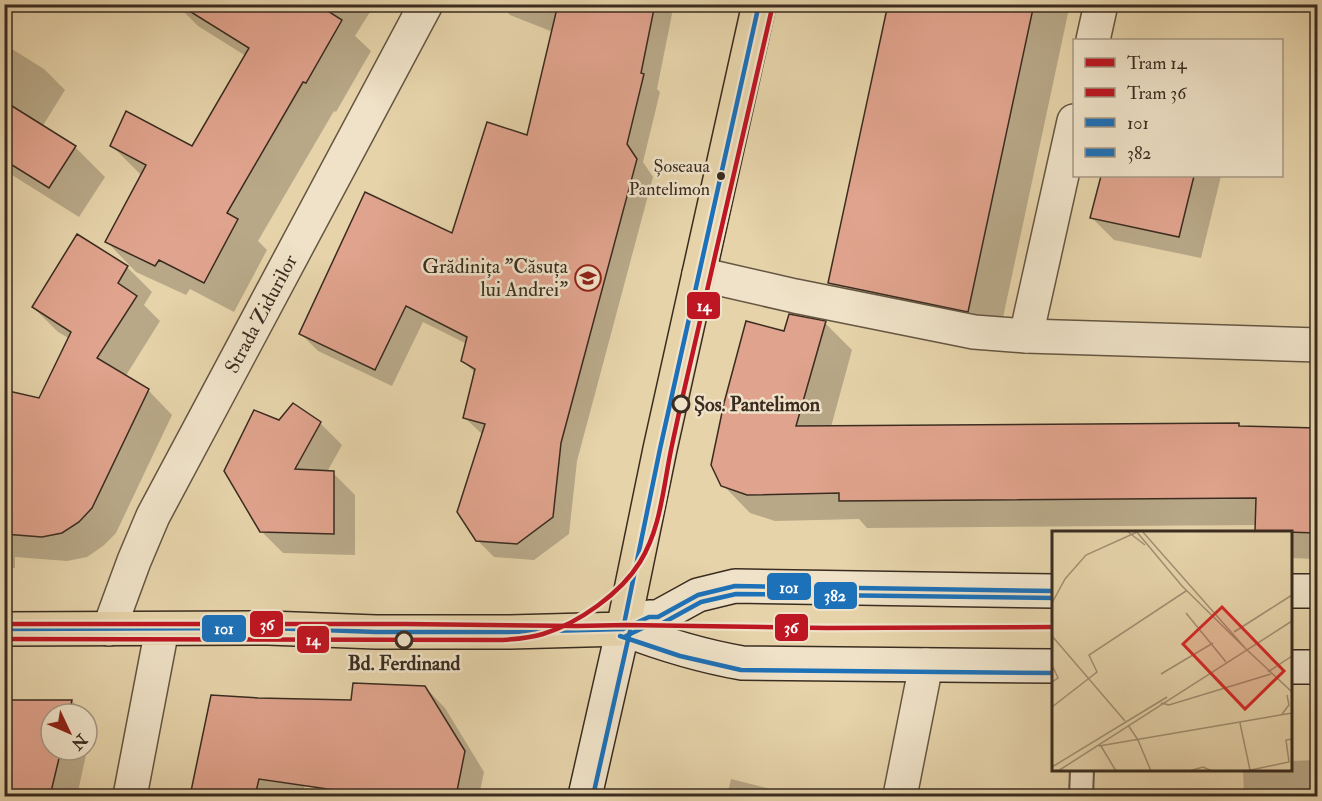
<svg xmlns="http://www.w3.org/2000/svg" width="1322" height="801" viewBox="0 0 1322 801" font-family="'IM FELL Double Pica',serif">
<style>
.shadow{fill:#0003}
.building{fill:#e0a38d;stroke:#3a2c20;stroke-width:1.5}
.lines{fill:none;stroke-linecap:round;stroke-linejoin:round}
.lane-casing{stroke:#655642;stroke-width:26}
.street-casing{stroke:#655642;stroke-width:36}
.secondary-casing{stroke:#3a2c20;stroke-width:36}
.primary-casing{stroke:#3a2c20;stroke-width:36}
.lane{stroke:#efe2c8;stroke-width:22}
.street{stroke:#efe2c8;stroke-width:33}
.secondary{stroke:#efe2c8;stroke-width:33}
.primary{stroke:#e6d3aa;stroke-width:33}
.bus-1-casing{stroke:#efe2c8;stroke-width:9}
.bus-2-casing{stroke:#efe2c8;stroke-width:9}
.bus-1{stroke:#1d71b8;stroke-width:4.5}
.bus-2{stroke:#1d71b8;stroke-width:4.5}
.tram-1-casing{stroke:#efe2c8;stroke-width:9}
.tram-2-casing{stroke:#efe2c8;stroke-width:9}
.tram-1{stroke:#be1622;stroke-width:4.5}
.tram-2{stroke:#be1622;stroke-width:4.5}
.bus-dot{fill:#3a2c20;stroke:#efe2c8;stroke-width:2}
.stop-dot{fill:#efe2c8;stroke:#3a2c20;stroke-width:3}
.labels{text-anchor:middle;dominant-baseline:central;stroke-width:5;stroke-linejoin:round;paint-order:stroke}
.bus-label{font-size:18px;fill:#3a2c20;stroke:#efe2c8;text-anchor:end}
.poi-label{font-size:20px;fill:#3a2c20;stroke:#efe2c8;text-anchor:end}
.street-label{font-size:20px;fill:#3a2c20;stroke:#efe2c8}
.stop-label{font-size:20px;font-weight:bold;fill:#3a2c20;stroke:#efe2c8;text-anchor:start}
.inset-road{fill:none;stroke:#a19073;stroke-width:1.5}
.view{fill:#d62828;fill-opacity:0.15;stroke:#d62828;stroke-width:3}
.inset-edge{fill:none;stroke:#3a2c20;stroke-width:3}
.line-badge{stroke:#efe2c8;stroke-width:2}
.badge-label{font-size:16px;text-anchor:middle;font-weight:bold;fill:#fff}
</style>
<rect width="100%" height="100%" fill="#e6d3aa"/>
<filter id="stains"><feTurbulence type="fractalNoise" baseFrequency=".00333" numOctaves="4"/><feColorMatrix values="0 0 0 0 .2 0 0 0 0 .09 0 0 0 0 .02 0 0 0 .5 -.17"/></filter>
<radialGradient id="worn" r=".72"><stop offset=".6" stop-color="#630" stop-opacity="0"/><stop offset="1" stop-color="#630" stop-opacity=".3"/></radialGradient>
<!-- shadow -->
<g class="shadow">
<polygon points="176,4 375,4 355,36 371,51 336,112 334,111 258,241 267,250 234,312 190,289 186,295 136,272 107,242 142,176 112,146 193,148 246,56 198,26"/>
<polygon points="500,4 674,4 657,89 660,92 643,162 653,177 577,461 569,534 534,560 494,557 477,540 483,435 465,418 476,374 463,361 467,344 423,322 392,386 318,351 301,334 453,236 528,137 553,32 510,15"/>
<polygon points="889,4 1070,4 998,341 859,313 829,283"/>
<polygon points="4,44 44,69 65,90 42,127 75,147 105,177 79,217 4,170"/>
<polygon points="1103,176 1221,176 1201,258 1114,240 1092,218"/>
<polygon points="127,267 152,292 144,305 160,321 125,377 148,390 172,415 116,533 103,546 87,557 67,561 15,557 15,568 4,567 4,392 40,400 70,339 58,332 33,307"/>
<polygon points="825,323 852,350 831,427 1239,425 1242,427 1318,430 1318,559 1290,558 1290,532 1259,532 1257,530 1257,525 867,528 859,519 775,521 750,513 723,485 785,332"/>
<polygon points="280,422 320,423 342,445 327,472 333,473 355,495 355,555 283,553 261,531"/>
<polygon points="425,687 445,708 484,772 479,796 339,796 343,702"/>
<polygon points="213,696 323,717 302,796 192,796"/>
<polygon points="72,701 85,714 51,714 51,750 87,750 87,717 93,723 77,796 4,796 4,702"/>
<polygon points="1318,760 1318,796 1244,796 1243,770 1290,770 1290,761"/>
<polygon points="731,779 800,796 727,796"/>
</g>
<!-- building -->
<g class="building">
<polygon points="178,4 317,4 342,20 306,83 303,82 227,213 238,219 204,283 159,260 155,266 105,242 146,165 110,146 126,111 192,146 249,48"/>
<polygon points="558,4 655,4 641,73 644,74 627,144 637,159 561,443 553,517 517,544 476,541 457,512 485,424 463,418 475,369 461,361 467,337 406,306 375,370 299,334 365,192 452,233 487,122 527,135"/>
<polygon points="888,4 1034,4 968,312 828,283"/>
<polygon points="4,101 76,146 49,188 4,160"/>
<polygon points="1101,176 1194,176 1179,237 1090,218"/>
<polygon points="77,234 128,266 118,283 137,296 97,358 149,389 92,508 79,522 62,533 42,537 4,534 4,390 39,398 71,332 32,307"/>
<polygon points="789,314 826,321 796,426 1239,423 1239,426 1317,428 1317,533 1255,531 1256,498 839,501 839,493 747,495 721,486 711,465 724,403 746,321 784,331"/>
<polygon points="293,403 321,422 295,469 334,471 334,534 260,532 224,471 254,410 279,420"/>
<polygon points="353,683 425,686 465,751 456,796 355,796 348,792 259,779 255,796 190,796 211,695 258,698 351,700"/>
<polygon points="4,700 72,700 69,714 51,714 51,750 61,750 50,796 4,796"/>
</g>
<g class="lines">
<!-- lane casing -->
<g class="lane-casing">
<polyline id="lane" points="1081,796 1082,770"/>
</g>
<!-- street casing -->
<g class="street-casing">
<g id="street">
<polyline points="1093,40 1101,4"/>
<polyline points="699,274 795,296 974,332 1026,336 1318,345"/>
<polyline points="1026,336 1074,121"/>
<polyline points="109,629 134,561 153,516 426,4"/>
<polyline points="130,796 162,629"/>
<polyline points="900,796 926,665"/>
</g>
</g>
<!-- secondary casing -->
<g class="secondary-casing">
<g id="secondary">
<polyline points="1290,591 1318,591"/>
<polyline points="623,629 649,617 658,617 698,595 735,586 1054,591"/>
<path d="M 623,629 C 662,644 702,656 742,663 L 1054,666"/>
<polyline points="1290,667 1318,667"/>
<polyline points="585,796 623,629"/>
</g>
</g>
<!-- primary casing -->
<g class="primary-casing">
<polyline id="primary" points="4,629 268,628 376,632 510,632 623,629 660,449 759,4"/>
</g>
<!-- lane -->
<use href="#lane" class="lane"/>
<!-- street -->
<use href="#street" class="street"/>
<!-- secondary -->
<use href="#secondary" class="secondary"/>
<!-- primary -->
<use href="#primary" class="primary"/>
<!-- bus-1 casing -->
<g class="bus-1-casing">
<g id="bus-1">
<polyline points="4,629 268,628 376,632 510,632 623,629 649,617 658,617 698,595 735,586 1054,591"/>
<polyline points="623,629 660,449 759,4"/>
</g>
</g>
<!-- bus-2 casing -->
<g class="bus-2-casing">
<g id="bus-2">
<polyline points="620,636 680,656 741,670 1054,673"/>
<polyline points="626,636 651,624 661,624 701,602 736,594 1054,598"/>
<polyline points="593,796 630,631"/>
</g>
</g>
<!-- bus-1 -->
<use href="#bus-1" class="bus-1"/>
<!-- bus-2 -->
<use href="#bus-2" class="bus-2"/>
<!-- tram-1 casing -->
<g class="tram-1-casing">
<path id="tram-1" d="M 4,639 L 503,640 C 517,639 530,638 543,634 C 579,623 621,593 640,562 C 658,533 662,499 668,466 C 671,447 676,428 680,408 C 711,274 742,139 773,4"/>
</g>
<!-- tram-2 casing -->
<g class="tram-2-casing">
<polyline id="tram-2" points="4,624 405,624 576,626 626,625 827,628 1054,627"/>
</g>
<!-- tram-1 -->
<use href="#tram-1" class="tram-1"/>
<!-- tram-2 -->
<use href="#tram-2" class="tram-2"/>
</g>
<!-- icons -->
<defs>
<g id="school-ring" transform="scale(1.35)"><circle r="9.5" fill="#efe2c8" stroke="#8f2418" stroke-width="1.5"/><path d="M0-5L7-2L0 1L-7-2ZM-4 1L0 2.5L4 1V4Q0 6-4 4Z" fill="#8f2418"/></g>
</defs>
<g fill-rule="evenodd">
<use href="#school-ring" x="588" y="278"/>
</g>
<!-- markers -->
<circle class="bus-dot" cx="721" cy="176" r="5"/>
<g class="stop-dot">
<circle cx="681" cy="404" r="8"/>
<circle cx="404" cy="640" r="8"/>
</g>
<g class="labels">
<!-- bus labels -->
<g class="bus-label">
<text x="710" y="166">Șoseaua<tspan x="710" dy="23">Pantelimon</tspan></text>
</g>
<!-- poi labels -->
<g class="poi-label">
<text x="568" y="266">Grădinița "Căsuța<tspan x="568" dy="23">lui Andrei"</tspan></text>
</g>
<!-- street labels -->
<g class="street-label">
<text transform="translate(261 314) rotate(-62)">Strada Zidurilor</text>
</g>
<!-- stop labels -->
<g class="stop-label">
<text x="694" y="404">Șos. Pantelimon</text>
<text x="404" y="663" text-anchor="middle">Bd. Ferdinand</text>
</g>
</g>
<!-- overview -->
<g transform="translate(1052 531)">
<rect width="240" height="240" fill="#e6d3aa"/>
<path class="inset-road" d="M 75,0 L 93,14M 84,0 L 130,55 L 194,118M 90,0 L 194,118 L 240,161M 0,72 L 13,48 L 34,24 L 85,1M 134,82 L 174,131M 182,101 L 240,64M 0,105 L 73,190M 0,134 L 6,147 L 0,151M 216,141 L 240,125M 109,143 L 161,112M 109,172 L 117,174 L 219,143M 0,176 L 45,141 L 37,124 L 134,60M 230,183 L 237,174 L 235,164M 188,192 L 198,239M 76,194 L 86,209M 86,209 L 99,240M 47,215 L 240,182M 49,215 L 64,240M 0,236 L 115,166M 6,240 L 240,90M 137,240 L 151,236 L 160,240M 194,240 L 237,231 L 234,209 L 240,208"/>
<path class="view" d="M 170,76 L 232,140 L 193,178 L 131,113 Z"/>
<rect width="240" height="240" class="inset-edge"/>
</g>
<g class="line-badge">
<rect x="686" y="291" width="35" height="29" rx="6" fill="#be1622"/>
<rect x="766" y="572" width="46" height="29" rx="6" fill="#1d71b8"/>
<rect x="813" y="581" width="45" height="29" rx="6" fill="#1d71b8"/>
<rect x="249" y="610" width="35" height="28" rx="6" fill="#be1622"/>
<rect x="774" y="613" width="35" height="29" rx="6" fill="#be1622"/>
<rect x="201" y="614" width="46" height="29" rx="6" fill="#1d71b8"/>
<rect x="296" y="625" width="34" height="29" rx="6" fill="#be1622"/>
</g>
<g class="badge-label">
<text x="704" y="311">14</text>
<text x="789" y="593">101</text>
<text x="835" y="601">382</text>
<text x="267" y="630">36</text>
<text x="791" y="633">36</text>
<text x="224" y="634">101</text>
<text x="313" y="645">14</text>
</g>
<!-- margin -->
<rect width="1322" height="801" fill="none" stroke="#e6d3aa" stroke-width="24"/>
<rect x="6" y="6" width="1310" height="789" fill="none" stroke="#3a2c20" stroke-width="3"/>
<rect x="12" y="12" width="1298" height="777" fill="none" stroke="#3a2c20" stroke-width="1.5"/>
<!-- legend -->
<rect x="1073" y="39" width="210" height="138" fill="#efe2c8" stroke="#a79985" stroke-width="1.5"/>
<rect x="1085" y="58" width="30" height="9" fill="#be1622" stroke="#a79985" stroke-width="1.5"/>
<text x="1127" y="69" font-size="18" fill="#3a2c20">Tram 14</text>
<rect x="1085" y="88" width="30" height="9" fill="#be1622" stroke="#a79985" stroke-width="1.5"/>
<text x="1127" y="99" font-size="18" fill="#3a2c20">Tram 36</text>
<rect x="1085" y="118" width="30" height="9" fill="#1d71b8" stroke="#a79985" stroke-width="1.5"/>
<text x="1127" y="129" font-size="18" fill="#3a2c20">101</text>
<rect x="1085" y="148" width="30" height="9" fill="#1d71b8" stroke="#a79985" stroke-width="1.5"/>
<text x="1127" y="159" font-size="18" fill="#3a2c20">382</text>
<!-- north arrow -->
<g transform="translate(69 732) rotate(134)"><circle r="28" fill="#efe2c8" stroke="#a79985" stroke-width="1.5"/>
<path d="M0-4.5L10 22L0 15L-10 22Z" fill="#8f2418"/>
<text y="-9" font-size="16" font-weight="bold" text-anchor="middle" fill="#3a2c20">N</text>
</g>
<rect width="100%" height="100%" filter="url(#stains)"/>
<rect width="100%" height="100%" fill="url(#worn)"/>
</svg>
